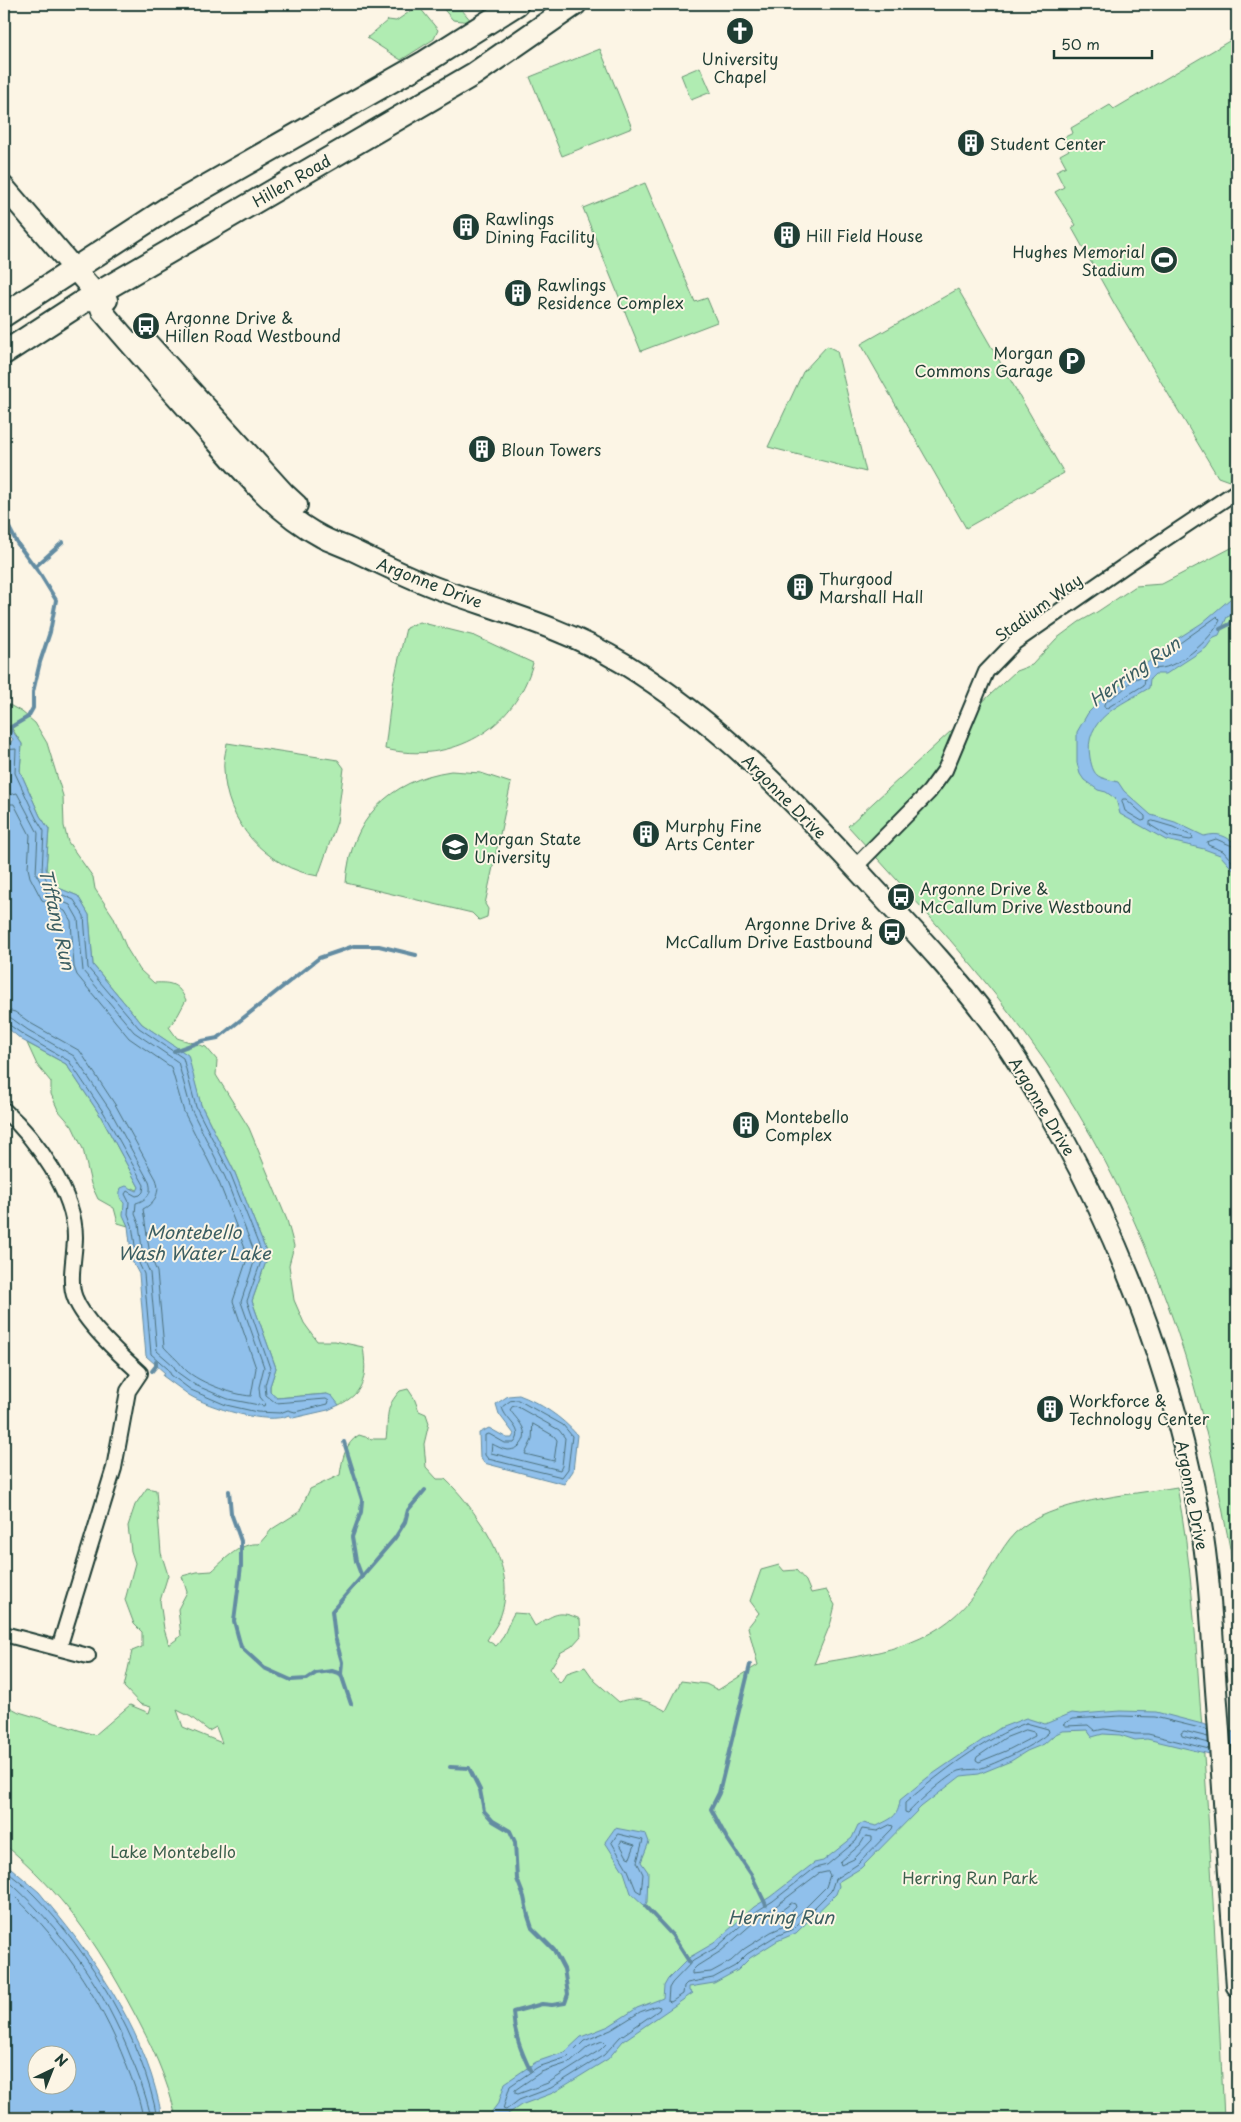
<svg xmlns="http://www.w3.org/2000/svg" width="1241" height="2122" viewBox="0 0 1241 2122" font-family="'Playpen Sans',sans-serif">
<style>
.green{fill:#b0ecb2;stroke:#689473;fill-rule:evenodd}
.water{fill:#90c0eb;stroke:#638ca2;fill-rule:evenodd}
.lines{fill:none;stroke-linecap:round;stroke-linejoin:round}
.shore{stroke:#4c717d;stroke-width:1}
.stream{stroke:#638ca2;stroke-width:4}
.street-casing{stroke:#1f3d34;stroke-width:18}
.secondary-casing{stroke:#1f3d34;stroke-width:24}
.primary-casing{stroke:#1f3d34;stroke-width:26}
.street{stroke:#fcf5e5;stroke-width:14}
.secondary{stroke:#fcf5e5;stroke-width:20}
.primary{stroke:#fcf5e5;stroke-width:22}
.labels{text-anchor:middle;dominant-baseline:central;stroke-width:4;stroke-linejoin:round;paint-order:stroke}
.poi-label{font-size:16px;fill:#1f3d34;stroke:#fcf5e5;text-anchor:start}
.street-label{font-size:16px;fill:#1f3d34;stroke:#fcf5e5}
.park-label{font-size:16px;fill:#3c604d;stroke:#fcf5e5}
.water-label{font-size:18px;font-style:italic;fill:#3b5e62;stroke:#fcf5e5}
</style>
<rect width="100%" height="100%" fill="#fcf5e5"/>
<filter id="ink" filterUnits="userSpaceOnUse"><feTurbulence type="fractalNoise" baseFrequency=".02" numOctaves="2"/><feDisplacementMap in="SourceGraphic" scale="10" xChannelSelector="R" yChannelSelector="G"/><feConvolveMatrix kernelMatrix="1 2 1 2 8 2 1 2 1" color-interpolation-filters="sRGB"/></filter>
<g filter="url(#ink)">
<!-- green -->
<g class="green">
<polygon points="439,4 457,4 472,22 453,20"/>
<polygon points="415,8 420,8 438,30 434,39 401,60 367,38 388,20 396,21"/>
<polygon points="1237,27 1237,475 1229,481 1218,477 1115,305 1072,228 1076,225 1055,192 1064,187 1056,171 1066,166 1060,155 1069,150 1063,138 1073,133 1071,128 1110,105 1114,109 1236,37 1233,30"/>
<polygon points="600,49 632,128 562,156 530,77"/>
<polygon points="700,67 711,92 691,100 681,75"/>
<polygon points="645,183 695,302 707,298 717,322 641,351 583,208"/>
<polygon points="958,289 1064,473 966,528 861,344"/>
<polygon points="827,346 837,351 866,472 768,447 803,372"/>
<path d="M 1237,545 L 1237,1651 C 1236,1623 1235,1595 1233,1567 C 1230,1545 1225,1524 1221,1502 C 1193,1348 1133,1189 1044,1060 C 986,976 916,901 848,826 L 1016,671 L 1032,665 L 1056,639 L 1079,622 L 1097,612 L 1136,586 L 1162,584 Z"/>
<path d="M 419,622 L 475,636 L 533,663 C 515,729 452,765 385,749 L 393,684 L 406,628 Z"/>
<path d="M 4,702 L 22,712 L 35,723 L 47,743 L 63,796 L 64,826 L 68,842 L 93,877 L 95,889 L 113,916 L 127,949 L 140,970 L 154,983 C 172,982 178,984 186,1000 L 178,1015 L 169,1027 L 177,1038 L 206,1047 L 217,1060 L 216,1075 L 249,1128 L 287,1220 L 294,1246 L 289,1265 L 294,1300 L 304,1323 L 317,1341 L 335,1341 L 363,1347 C 367,1374 366,1392 339,1405 L 327,1394 L 276,1398 L 270,1392 L 270,1386 L 276,1368 L 252,1301 L 268,1256 L 235,1173 L 201,1105 L 187,1055 L 142,1024 L 93,965 L 89,915 L 78,896 L 56,887 L 46,869 L 49,829 L 40,816 L 20,771 L 22,744 L 11,727 L 5,726 L 4,728 Z"/>
<path d="M 227,743 L 338,760 L 344,768 L 337,822 L 318,876 C 267,868 225,823 224,769 C 223,761 226,751 227,743 Z"/>
<path d="M 451,771 L 481,773 L 511,783 L 485,904 L 488,909 L 487,917 L 479,920 L 472,913 L 346,883 C 350,820 389,780 451,771 Z"/>
<path d="M 27,1043 L 66,1064 L 100,1115 L 139,1187 L 139,1191 L 133,1188 C 124,1203 121,1209 128,1226 L 118,1223 L 114,1208 L 98,1199 L 91,1184 L 83,1149 L 72,1126 L 58,1110 L 51,1094 L 51,1082 L 37,1065 Z"/>
<path d="M 408,1389 L 414,1398 L 419,1411 L 426,1414 L 429,1423 L 424,1444 L 426,1467 L 437,1479 L 445,1479 C 462,1495 470,1507 483,1526 C 501,1555 513,1587 499,1620 C 496,1627 491,1633 487,1640 L 496,1646 C 505,1637 507,1625 514,1613 L 528,1614 L 535,1626 C 554,1615 558,1609 580,1619 L 581,1636 L 572,1646 L 560,1653 L 550,1669 L 560,1683 L 567,1673 L 585,1667 L 595,1681 L 619,1702 C 637,1695 650,1702 666,1711 L 681,1681 L 706,1684 L 718,1690 L 758,1665 L 748,1627 L 759,1613 L 750,1601 L 761,1570 L 779,1565 L 784,1571 L 796,1570 L 806,1581 L 811,1593 L 826,1590 L 835,1605 L 831,1622 L 814,1664 C 874,1653 933,1649 973,1596 C 986,1579 1001,1547 1015,1533 C 1050,1500 1130,1495 1177,1487 C 1191,1558 1195,1630 1200,1702 C 1211,1841 1217,1980 1224,2118 L 176,2118 C 168,2079 151,2044 132,2009 C 97,1943 62,1892 4,1844 L 4,1704 L 19,1712 L 95,1735 L 130,1705 L 149,1713 L 151,1707 L 140,1704 L 124,1687 L 132,1651 L 142,1647 L 142,1632 L 134,1624 L 125,1600 L 135,1563 L 131,1551 L 128,1526 L 135,1505 L 147,1488 L 156,1490 L 161,1553 L 168,1575 L 160,1601 L 164,1629 L 169,1645 L 181,1636 L 178,1609 L 187,1592 L 182,1576 L 197,1572 L 212,1571 C 225,1559 241,1542 259,1544 L 272,1529 L 299,1512 L 310,1489 L 340,1475 C 342,1460 345,1443 359,1435 L 372,1439 L 386,1439 C 389,1417 384,1408 400,1391 ZM 177,1710 L 191,1717 L 209,1731 L 216,1727 L 222,1743 L 183,1727 Z"/>
</g>
<!-- water -->
<g class="water">
<path d="M 1237,593 L 1237,613 L 1227,617 L 1219,635 L 1214,637 L 1206,648 L 1166,674 L 1155,674 L 1150,679 L 1149,688 C 1121,705 1083,718 1090,758 C 1094,779 1099,777 1118,782 L 1124,791 L 1151,815 L 1175,822 L 1204,836 C 1220,832 1224,836 1237,844 L 1237,874 L 1220,855 L 1204,849 L 1166,840 L 1120,814 L 1116,799 L 1106,792 L 1098,790 L 1084,780 L 1080,774 L 1077,763 L 1077,732 L 1088,713 L 1109,692 L 1123,684 L 1127,676 L 1137,674 L 1144,665 L 1167,649 L 1177,639 L 1202,623 Z"/>
<path d="M 8,725 L 22,744 L 20,771 L 40,816 L 49,829 L 46,869 L 56,887 L 78,896 L 89,915 L 93,965 L 142,1024 L 188,1055 L 201,1105 L 235,1173 L 268,1256 L 252,1301 L 276,1368 L 270,1386 L 270,1392 L 277,1398 L 327,1394 L 332,1396 L 339,1405 L 328,1410 L 293,1418 L 289,1415 C 268,1426 208,1407 189,1395 C 180,1389 172,1382 163,1376 L 165,1373 L 146,1356 L 139,1274 L 132,1261 L 128,1226 L 123,1215 L 124,1203 C 119,1198 119,1194 121,1188 L 126,1186 L 137,1191 L 139,1187 L 100,1115 L 66,1064 L 22,1040 L 4,1025 L 4,857 L 6,852 L 4,838 L 4,787 L 6,784 L 4,778 L 4,745 L 10,744 L 13,739 L 4,730 Z"/>
<path d="M 519,1395 C 540,1403 562,1417 577,1435 L 573,1471 L 564,1484 L 484,1463 L 480,1457 L 479,1433 L 489,1428 L 507,1438 L 512,1438 L 514,1434 L 499,1414 L 496,1404 L 508,1396 Z"/>
<path d="M 1120,1711 L 1156,1712 L 1237,1733 L 1237,1755 L 1227,1754 L 1218,1756 L 1147,1739 L 1135,1740 L 1120,1735 L 1103,1734 L 1092,1737 L 1087,1730 L 1062,1731 L 1054,1735 L 1044,1744 L 1027,1751 L 1011,1761 L 979,1774 L 961,1776 L 921,1807 L 861,1868 L 838,1882 L 839,1886 L 836,1894 L 796,1933 L 777,1941 L 750,1958 L 738,1970 L 714,1983 L 689,1987 L 689,1991 L 693,1993 L 623,2041 L 608,2059 L 553,2093 L 521,2105 L 508,2114 L 507,2118 L 487,2118 L 499,2102 L 505,2083 L 536,2062 L 565,2052 L 581,2037 L 609,2026 L 637,2008 L 663,1998 L 664,1986 L 668,1979 L 690,1957 L 714,1943 L 754,1907 L 770,1897 L 814,1863 L 823,1861 L 852,1838 L 858,1825 L 863,1823 L 877,1826 C 891,1818 898,1818 900,1800 L 927,1778 L 1000,1728 L 1026,1718 L 1045,1724 L 1072,1713 L 1080,1714 Z"/>
<polygon points="615,1828 646,1834 649,1842 641,1862 648,1872 647,1902 645,1906 631,1893 624,1872 605,1842"/>
<path d="M 4,1862 L 39,1892 L 48,1903 C 99,1964 149,2039 162,2118 L 4,2118 ZM 68,2054 L 68,2084 L 38,2084 L 38,2054 Z"/>
</g>
<g class="lines">
<!-- shore -->
<g class="shore">
<path d="M 1217,617 L 1220,620 C 1213,638 1174,673 1153,668 L 1153,665 L 1170,653 L 1180,643 Z"/>
<path d="M 1142,677 L 1145,679 L 1144,685 L 1107,708 L 1104,707 L 1104,704 C 1112,696 1125,691 1131,681 Z"/>
<polyline points="4,750 16,749 15,773 36,818 44,831 42,871 52,890 74,900 84,916 88,968 139,1028 183,1058 196,1107 231,1175 263,1256 247,1301 270,1368 265,1385 266,1395 276,1403 326,1399 329,1401 328,1404 295,1412 288,1410 280,1413 257,1412 226,1405 191,1390 171,1375 168,1369 151,1354 144,1274 137,1259 132,1225 128,1214 129,1202 125,1194 127,1191 136,1196 140,1195 143,1192 144,1185 104,1113 69,1061 25,1036 8,1024 4,1023"/>
<path d="M 4,796 L 17,793 L 38,833 L 36,874 L 48,895 L 70,905 L 78,919 L 83,971 L 134,1032 L 178,1062 L 191,1109 L 225,1177 L 256,1256 L 241,1302 L 264,1367 L 259,1387 L 260,1397 L 265,1403 L 264,1406 L 228,1399 L 195,1385 L 177,1372 L 173,1365 L 157,1351 L 150,1273 L 143,1257 L 139,1224 L 135,1214 L 136,1203 C 146,1200 153,1194 149,1182 L 110,1110 L 74,1056 L 28,1030 L 11,1018 L 4,1016"/>
<polygon points="1123,799 1126,799 1145,816 1145,820 1142,821 1125,811 1122,801"/>
<path d="M 4,804 L 14,804 L 30,835 L 28,868 L 30,877 L 42,900 L 65,911 L 71,921 L 74,967 L 77,975 L 129,1038 L 171,1067 L 184,1112 L 218,1180 L 248,1256 L 233,1301 L 256,1368 L 251,1396 C 233,1395 194,1381 183,1367 C 177,1359 170,1354 164,1347 L 157,1272 L 150,1255 L 143,1209 C 155,1203 161,1192 156,1179 L 116,1106 L 80,1051 L 32,1024 L 15,1012 L 4,1009"/>
<polygon points="1153,821 1173,827 1192,836 1193,839 1190,840 1168,836 1150,825 1150,822"/>
<polyline points="1237,848 1216,839 1207,842 1208,845 1223,851 1237,867"/>
<path d="M 518,1400 L 563,1425 L 572,1436 L 568,1469 L 562,1477 L 488,1459 L 485,1455 L 485,1435 L 489,1434 L 505,1443 L 514,1443 C 526,1429 505,1421 502,1407 L 510,1401 Z"/>
<path d="M 516,1406 L 559,1430 L 565,1438 L 562,1466 L 560,1470 L 491,1453 L 492,1444 C 497,1446 501,1449 507,1450 C 512,1450 517,1449 521,1444 C 531,1431 517,1420 510,1410 L 512,1407 Z"/>
<polygon points="533,1424 554,1436 557,1440 554,1461 525,1454 532,1440"/>
<path d="M 1026,1723 L 1048,1729 L 1049,1732 C 1039,1743 994,1765 978,1769 C 972,1770 965,1769 959,1771 C 946,1777 918,1802 908,1813 L 905,1812 L 905,1803 C 939,1774 985,1738 1026,1723 Z"/>
<polygon points="1026,1730 1034,1732 1035,1736 1006,1751 979,1762 976,1760 977,1757 1005,1738"/>
<polyline points="1208,1730 1155,1717 1120,1716 1072,1719 1063,1724 1066,1726 1088,1725 1095,1731 1104,1729 1135,1734 1148,1734 1209,1749"/>
<polyline points="1208,1737 1184,1731 1181,1733 1182,1736 1209,1743"/>
<polygon points="890,1825 893,1826 892,1829 858,1864 835,1879 831,1891 793,1929 774,1937 747,1954 735,1966 713,1978 687,1983 684,1986 683,1994 671,2002 668,2001 669,1988 672,1983 693,1961 717,1947 757,1911 773,1901 815,1868 827,1865 856,1841 862,1829 877,1831"/>
<polygon points="618,1834 643,1840 637,1862 643,1874 641,1893 636,1890 628,1870 612,1843"/>
<polygon points="866,1836 872,1837 872,1840 854,1859 841,1865 840,1862 860,1845"/>
<polygon points="622,1841 635,1845 630,1858 627,1857 620,1844"/>
<path d="M 4,1869 C 14,1878 26,1886 35,1896 C 89,1951 144,2042 157,2118"/>
<polygon points="828,1872 830,1875 826,1887 789,1924 771,1932 744,1949 731,1961 711,1972 692,1974 692,1971 697,1966 721,1951 761,1916 776,1906 818,1874"/>
<path d="M 4,1877 C 61,1927 105,1989 132,2060 C 140,2079 147,2098 151,2118"/>
<path d="M 4,1887 C 58,1934 100,1997 126,2064 C 133,2082 140,2099 143,2118"/>
<polygon points="792,1903 795,1904 796,1907 785,1918 772,1921 772,1918"/>
<polygon points="657,2006 660,2007 659,2010 620,2037 604,2055 551,2088 519,2100 506,2110 503,2109 510,2086 538,2067 568,2057 584,2041 611,2030 640,2012"/>
<polygon points="603,2041 606,2044 600,2050 548,2083 518,2094 515,2093 515,2090 541,2072 571,2062 588,2047"/>
</g>
<!-- stream -->
<g class="stream">
<polyline points="4,518 17,543 40,574 56,600 50,632 40,662 33,692 33,708 28,717 11,727 10,732"/>
<polyline points="35,567 63,542"/>
<polyline points="1220,629 1230,624 1237,616"/>
<polyline points="174,1051 202,1041 218,1038 319,958 354,946 379,946 416,955"/>
<polyline points="152,1371 156,1366 156,1361"/>
<polyline points="344,1442 362,1500 361,1512 352,1537 356,1561 362,1577"/>
<polyline points="229,1491 231,1513 241,1541 241,1566 234,1621 241,1647 264,1668 291,1680 307,1679 316,1673 332,1671 341,1674"/>
<polyline points="750,1665 719,1793 711,1809 726,1837 751,1874 766,1905"/>
<polyline points="351,1704 341,1674 342,1662 335,1637 332,1611 395,1538 405,1522 408,1510 425,1490"/>
<path d="M 450,1767 L 469,1768 L 480,1790 L 484,1811 L 493,1821 L 510,1831 L 515,1842 L 517,1879 L 524,1897 L 528,1916 L 532,1928 L 554,1950 L 564,1969 L 568,1994 L 565,2003 L 552,2005 L 542,2004 L 513,2012 C 514,2034 521,2051 530,2070"/>
<polyline points="645,1906 672,1935 690,1963"/>
</g>
<!-- street casing -->
<g class="street-casing">
<g id="street">
<polyline points="855,867 929,792 945,770 986,672 1015,642 1126,565 1237,491"/>
<path d="M 4,1110 C 36,1139 75,1193 75,1237 C 75,1255 68,1282 75,1298 C 84,1322 120,1355 140,1373 L 128,1391 L 114,1468 L 59,1648"/>
<polyline points="4,1634 88,1656"/>
</g>
</g>
<!-- secondary casing -->
<g class="secondary-casing">
<g id="secondary">
<polyline points="4,187 96,294 107,300"/>
<path d="M 96,294 L 102,311 C 135,350 169,388 203,426 C 238,466 274,512 322,537 C 331,542 342,545 352,550 C 382,564 411,579 442,590 C 504,612 567,629 623,663 C 721,723 798,805 874,888 C 914,931 954,973 989,1020 C 1017,1058 1041,1099 1064,1140 C 1129,1259 1175,1386 1200,1519 C 1211,1579 1212,1642 1217,1703 C 1224,1798 1230,1892 1237,1986"/>
<polyline points="144,339 284,493 297,505"/>
</g>
</g>
<!-- primary casing -->
<g class="primary-casing">
<g id="primary">
<polyline points="4,315 168,208 425,62 517,4"/>
<polyline points="4,353 81,303 474,74 575,4"/>
</g>
</g>
<!-- street -->
<use href="#street" class="street"/>
<!-- secondary -->
<use href="#secondary" class="secondary"/>
<!-- primary -->
<use href="#primary" class="primary"/>
</g>
</g>
<!-- icons -->
<defs>
<g id="church-disc" transform="scale(1.4375)"><circle r="9.5" fill="#1f3d34" stroke="#fcf5e5"/><path d="M-1.2-6h2.4v3.5h3.3v2.4h-3.3V6h-2.4V-.1h-3.3v-2.4h3.3Z" fill="#fff"/></g>
<g id="building-disc" transform="scale(1.4375)"><circle r="9.5" fill="#1f3d34" stroke="#fcf5e5"/><path d="M-4-6H4V6H1V3H-1V6H-4ZM-2.5-4.3h1.7v1.8h-1.7ZM.8-4.3h1.7v1.8H.8ZM-2.5-1h1.7V.8h-1.7ZM.8-1h1.7V.8H.8Z" fill="#fff"/></g>
<g id="stadium-disc" transform="scale(1.4375)"><circle r="9.5" fill="#1f3d34" stroke="#fcf5e5"/><path d="M0-5a6.5 5 0 1 0 0 10a6.5 5 0 1 0 0-10ZM-3.5-1.8h7v3.6h-7Z" fill="#fff"/></g>
<g id="bus-disc" transform="scale(1.4375)"><circle r="9.5" fill="#1f3d34" stroke="#fcf5e5"/><path d="M-5-6H5V4H4V6H2V4H-2V6H-4V4H-5ZM-3.5-4V0h7V-4ZM-3.5 1.2v1.5H-2V1.2ZM2 1.2v1.5H3.5V1.2Z" fill="#fff"/></g>
<g id="parking-disc" transform="scale(1.4375)"><circle r="9.5" fill="#1f3d34" stroke="#fcf5e5"/><path d="M-3.5-5.5H1a3.5 3.5 0 0 1 0 7H-1V5.5H-3.5ZM-1-3.4V-.6H.8a1.4 1.4 0 0 0 0-2.8Z" fill="#fff"/></g>
<g id="university-disc" transform="scale(1.4375)"><circle r="9.5" fill="#1f3d34" stroke="#fcf5e5"/><path d="M0-5L7-2L0 1L-7-2ZM-4 1L0 2.5L4 1V4Q0 6-4 4Z" fill="#fff"/></g>
</defs>
<g fill-rule="evenodd">
<use href="#church-disc" x="740" y="31"/>
<use href="#building-disc" x="971" y="143"/>
<use href="#building-disc" x="466" y="227"/>
<use href="#building-disc" x="787" y="235"/>
<use href="#stadium-disc" x="1164" y="260"/>
<use href="#building-disc" x="518" y="293"/>
<use href="#bus-disc" x="146" y="326"/>
<use href="#parking-disc" x="1072" y="361"/>
<use href="#building-disc" x="482" y="449"/>
<use href="#building-disc" x="800" y="587"/>
<use href="#building-disc" x="646" y="834"/>
<use href="#university-disc" x="455" y="847"/>
<use href="#bus-disc" x="901" y="897"/>
<use href="#bus-disc" x="892" y="932"/>
<use href="#building-disc" x="746" y="1125"/>
<use href="#building-disc" x="1050" y="1409"/>
</g>
<g class="labels">
<!-- poi labels -->
<g class="poi-label">
<text x="740" y="58" text-anchor="middle">University<tspan x="740" dy="18">Chapel</tspan></text>
<text x="990" y="143">Student Center</text>
<text x="485" y="218">Rawlings<tspan x="485" dy="18">Dining Facility</tspan></text>
<text x="806" y="235">Hill Field House</text>
<text x="1145" y="251" text-anchor="end">Hughes Memorial<tspan x="1145" dy="18">Stadium</tspan></text>
<text x="537" y="284">Rawlings<tspan x="537" dy="18">Residence Complex</tspan></text>
<text x="165" y="317">Argonne Drive &amp;<tspan x="165" dy="18">Hillen Road Westbound</tspan></text>
<text x="1053" y="352" text-anchor="end">Morgan<tspan x="1053" dy="18">Commons Garage</tspan></text>
<text x="501" y="449">Bloun Towers</text>
<text x="819" y="578">Thurgood<tspan x="819" dy="18">Marshall Hall</tspan></text>
<text x="665" y="825">Murphy Fine<tspan x="665" dy="18">Arts Center</tspan></text>
<text x="474" y="838">Morgan State<tspan x="474" dy="18">University</tspan></text>
<text x="920" y="888">Argonne Drive &amp;<tspan x="920" dy="18">McCallum Drive Westbound</tspan></text>
<text x="873" y="923" text-anchor="end">Argonne Drive &amp;<tspan x="873" dy="18">McCallum Drive Eastbound</tspan></text>
<text x="765" y="1116">Montebello<tspan x="765" dy="18">Complex</tspan></text>
<text x="1069" y="1400">Workforce &amp;<tspan x="1069" dy="18">Technology Center</tspan></text>
</g>
<!-- street labels -->
<g class="street-label">
<text transform="translate(291 180) rotate(-30)">Hillen Road</text>
<text transform="translate(430 582) rotate(21)">Argonne Drive</text>
<text transform="translate(1038 607) rotate(-36)">Stadium Way</text>
<text transform="translate(785 796) rotate(45)">Argonne Drive</text>
<text transform="translate(1043 1106) rotate(59)">Argonne Drive</text>
<text transform="translate(1193 1495) rotate(79)">Argonne Drive</text>
</g>
<!-- park labels -->
<g class="park-label">
<text x="173" y="1851">Lake Montebello</text>
<text x="970" y="1877">Herring Run Park</text>
</g>
<!-- water labels -->
<g class="water-label">
<text transform="translate(1134 671) rotate(-35)">Herring Run</text>
<text transform="translate(58 919) rotate(77)">Tiffany Run</text>
<text x="194" y="1231">Montebello<tspan x="194" dy="21">Wash Water Lake</tspan></text>
<text x="781" y="1916">Herring Run</text>
</g>
</g>
<!-- margin -->
<rect width="1241" height="2122" fill="none" stroke="#fcf5e5" stroke-width="20"/>
<rect x="10" y="10" width="1221" height="2102" fill="none" stroke="#1f3d34" stroke-width="2" filter="url(#ink)"/>
<!-- north arrow -->
<g transform="translate(52 2070) rotate(43)"><circle r="24" fill="#fcf5e5" stroke="#a4ab9e"/>
<path d="M0-4L9 19L0 12L-9 19Z" fill="#1f3d34"/>
<text y="-8" font-size="14" font-weight="bold" text-anchor="middle" fill="#1f3d34">N</text>
</g>
<!-- scale -->
<path d="M1054 50v8h98v-8" fill="none" stroke="#1f3d34" stroke-width="2.5"/>
<text x="1061" y="50" font-size="15" fill="#1f3d34" stroke="#fcf5e5" stroke-width="4" paint-order="stroke">50 m</text>
</svg>
